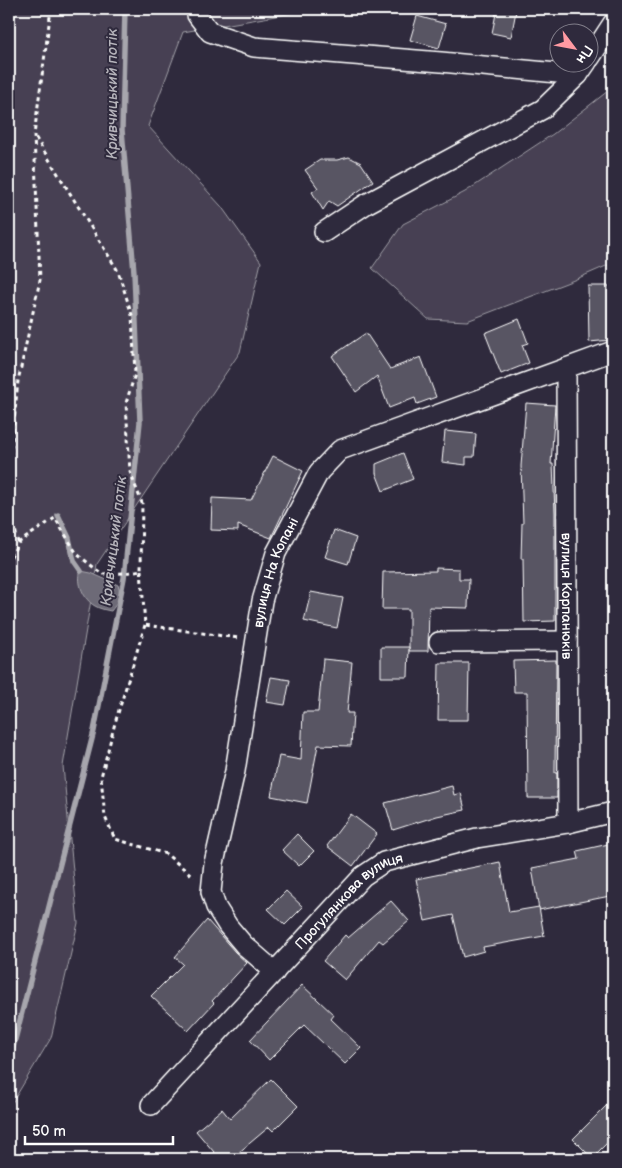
<svg xmlns="http://www.w3.org/2000/svg" width="622" height="1168" viewBox="0 0 622 1168" font-family="'Balsamiq Sans',sans-serif">
<style>
.green{fill:#464152;stroke:#a2a0a8}
.water{fill:#6d6a77;stroke:#a7a6ad}
.lines{fill:none;stroke-linecap:round;stroke-linejoin:round}
.stream{stroke:#a7a6ad;stroke-width:5.5}
.building{fill:#595564;stroke:#fff}
.minor-casing{stroke:#fff;stroke-width:22}
.path{stroke:#fff;stroke-width:3;stroke-dasharray:4 4;stroke-linecap:butt}
.minor{stroke:#2f2a3d;stroke-width:19}
.labels{text-anchor:middle;dominant-baseline:central;stroke-width:4;stroke-linejoin:round;paint-order:stroke}
.street-label{font-size:14px;fill:#fff;stroke:#2f2a3d}
.water-label{font-size:15px;font-style:italic;fill:#b6b4bb;stroke:#2f2a3d}
</style>
<rect width="100%" height="100%" fill="#2f2a3d"/>
<filter id="ink" filterUnits="userSpaceOnUse"><feTurbulence type="fractalNoise" baseFrequency=".02" numOctaves="2"/><feDisplacementMap in="SourceGraphic" scale="10" xChannelSelector="R" yChannelSelector="G"/><feConvolveMatrix kernelMatrix="1 2 1 2 8 2 1 2 1" color-interpolation-filters="sRGB"/></filter>
<g filter="url(#ink)">
<!-- green -->
<g class="green">
<polygon points="9,9 316,9 183,32 148,126 221,206 261,262 240,352 97,564 63,766 78,923 51,1038 9,1108"/>
<polygon points="613,87 613,263 574,280 467,321 428,319 372,268 403,224 465,192 553,134"/>
</g>
<!-- water -->
<path class="water" d="M 81,571 L 91,573 L 118,585 C 122,594 117,604 111,611 C 106,610 100,609 95,606 C 84,600 76,582 81,571 Z"/>
<g class="lines">
<!-- stream -->
<g class="stream">
<polyline points="58,515 69,538 74,561 81,571"/>
<polyline points="9,1063 94,731 124,578 140,422 134,272 122,130 125,9"/>
</g>
</g>
<!-- building -->
<g class="building">
<polygon points="497,9 516,11 511,37 492,33"/>
<polygon points="417,16 446,24 439,48 410,40"/>
<polygon points="349,157 361,163 373,181 337,206 329,201 323,210 312,192 318,188 305,170 320,160 337,160"/>
<polygon points="588,286 610,286 611,340 589,342"/>
<polygon points="519,319 528,343 522,345 529,363 501,374 485,333"/>
<polygon points="366,333 390,369 421,357 436,397 417,404 415,398 389,408 377,376 356,392 332,356"/>
<polygon points="526,403 555,405 551,464 553,464 555,513 555,621 524,622 523,559 521,559 522,523 523,523 521,466"/>
<polygon points="445,431 476,434 474,457 466,457 466,465 442,462"/>
<polygon points="403,453 413,479 383,491 376,473 376,464"/>
<polygon points="273,456 303,471 271,538 238,525 238,531 211,530 212,498 251,500"/>
<polygon points="334,530 356,538 348,564 325,557"/>
<polygon points="436,568 459,569 459,579 469,579 468,608 429,607 428,651 409,651 409,609 382,609 383,572 436,571"/>
<polygon points="311,592 343,598 337,628 304,621"/>
<polygon points="381,647 409,647 408,677 381,677"/>
<polygon points="323,659 352,662 347,713 353,713 351,746 318,745 307,803 271,796 279,756 301,760 303,712 318,712"/>
<polygon points="556,660 555,773 557,773 557,798 528,798 527,692 514,692 513,661"/>
<polygon points="439,663 469,663 468,720 438,720"/>
<polygon points="271,677 290,680 285,705 266,702"/>
<polygon points="452,786 454,795 461,793 465,810 437,816 393,830 385,803"/>
<polygon points="351,814 377,834 353,866 327,846"/>
<polygon points="297,834 314,851 299,866 282,850"/>
<polygon points="613,843 613,885 608,886 610,896 539,910 532,868 579,859 577,851"/>
<polygon points="500,862 509,912 539,907 544,936 483,947 484,951 463,957 453,915 425,921 416,879"/>
<polygon points="286,891 303,907 285,925 268,909"/>
<polygon points="391,901 409,921 383,943 379,940 345,980 323,961 345,935 348,938"/>
<polygon points="207,920 235,952 247,963 212,1001 214,1003 188,1031 151,996 183,964 175,957"/>
<polygon points="302,985 334,1015 331,1019 361,1048 345,1064 304,1025 269,1060 250,1040"/>
<polygon points="271,1079 298,1106 273,1131 269,1127 231,1159 220,1159 196,1131 222,1109 230,1119"/>
<polygon points="613,1099 613,1137 592,1158 573,1139"/>
</g>
<g class="lines">
<!-- minor casing -->
<g class="minor-casing">
<g id="minor">
<polyline points="197,9 197,15 210,32 254,47 441,62 578,75"/>
<polyline points="590,58 613,23"/>
<polyline points="324,232 366,204 543,109 578,75 587,62"/>
<path id="s1" d="M 566,368 L 568,823"/>
<polyline points="439,642 567,641"/>
<path id="s2" d="M 275,972 L 244,945 L 228,926 L 216,907 L 211,892 L 214,863 L 235,771 L 262,601 L 276,553 L 319,472 L 340,450 L 613,351"/>
<path id="s3" d="M 151,1105 L 363,876 L 384,862 L 477,838 L 568,823 L 613,812"/>
</g>
</g>
<!-- path -->
<g class="path">
<polyline points="9,472 18,381 40,280 34,135 51,9"/>
<polyline points="9,500 18,543 9,560"/>
<polyline points="18,543 55,518 77,554 102,574 125,573 141,570 142,503 130,472 126,403 135,374 132,315 118,271 34,135"/>
<polyline points="141,570 145,625 238,638"/>
<polyline points="145,625 115,723 101,777 105,817 115,839 166,854 194,877"/>
</g>
<!-- minor -->
<use href="#minor" class="minor"/>
</g>
</g>
<g class="labels">
<!-- street labels -->
<g class="street-label">
<text stroke="none"><textPath href="#s2" startOffset="431">вулиця На Копані</textPath></text>
<text stroke="none"><textPath href="#s1" startOffset="228">вулиця Корпанюків</textPath></text>
<text stroke="none"><textPath href="#s3" startOffset="286">Прогулянкова вулиця</textPath></text>
</g>
<!-- water labels -->
<g class="water-label">
<text transform="translate(112 94) rotate(-90)">Кривчицький потік</text>
<text transform="translate(114 541) rotate(-83)">Кривчицький потік</text>
</g>
</g>
<!-- margin -->
<rect width="622" height="1168" fill="none" stroke="#2f2a3d" stroke-width="30"/>
<rect x="15" y="15" width="592" height="1138" fill="none" stroke="#fff" stroke-width="2" filter="url(#ink)"/>
<!-- north arrow -->
<g transform="translate(574 48) rotate(122)"><circle r="24" fill="#2f2a3d" stroke="#827f8b"/>
<path d="M0-4L9 19L0 12L-9 19Z" fill="#ff9aa2"/>
<text y="-8" font-size="14" font-weight="bold" text-anchor="middle" fill="#ffffff">Пн</text>
</g>
<!-- scale -->
<path d="M25 1136v8h148v-8" fill="none" stroke="#ffffff" stroke-width="2.5"/>
<text x="32" y="1136" font-size="15" fill="#ffffff" stroke="#2f2a3d" stroke-width="4" paint-order="stroke">50 m</text>
</svg>
